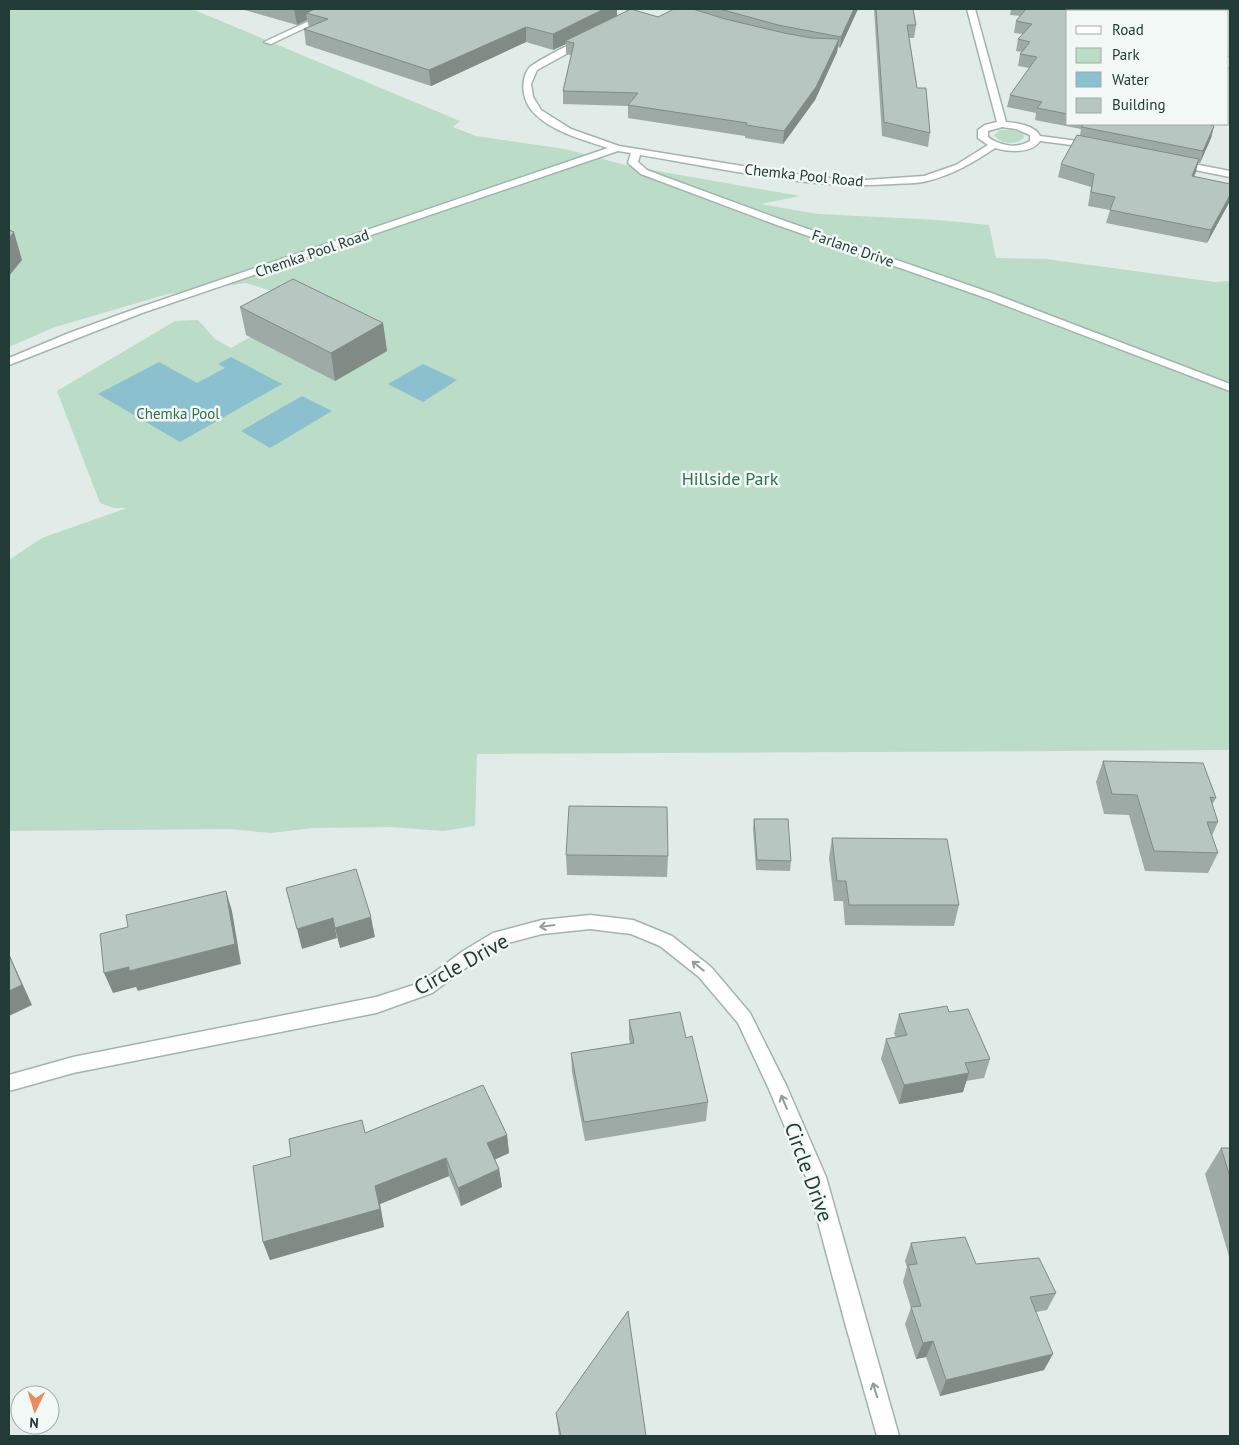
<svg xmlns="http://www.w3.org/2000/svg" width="1239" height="1445" viewBox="0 0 1239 1445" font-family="'PT Sans',sans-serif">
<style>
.green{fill:#bbdcc6}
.water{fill:#8bc0ce}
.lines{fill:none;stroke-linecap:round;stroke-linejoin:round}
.minor-casing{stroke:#a4b3ae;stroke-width:3}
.minor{fill:#fff;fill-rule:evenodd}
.wall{fill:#9daaa5}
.shaded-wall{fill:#808b86}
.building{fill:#b7c6c0;stroke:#808b86}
.oneway{stroke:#909d9a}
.labels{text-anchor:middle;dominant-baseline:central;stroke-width:5;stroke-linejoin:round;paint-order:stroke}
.far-street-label{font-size:15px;fill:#223b36;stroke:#f2f8f5}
.far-park-label{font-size:15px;fill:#2e704c;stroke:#f2f8f5}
.park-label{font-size:18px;fill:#2e704c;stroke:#f2f8f5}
.near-street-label{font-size:21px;fill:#223b36;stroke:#f2f8f5}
</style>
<rect width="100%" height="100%" fill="#e1ebe7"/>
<!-- green -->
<g class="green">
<polygon points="25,9 192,9 460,121 453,127 476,136 565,149 629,166 800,196 761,204 817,214 938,220 989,225 996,258 1046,259 1215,282 1230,281 1230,750 477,754 475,826 443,831 391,827 313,828 271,833 229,829 9,831 9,560 42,538 127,508 114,508 100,503 57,391 175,321 198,320 215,339 231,348 304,307 291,297 246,283 168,294 55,327 9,347 9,10"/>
<path d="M 1000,130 L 1013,130 L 1023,134 L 1024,137 C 1017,146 1000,144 994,135 Z"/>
</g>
<!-- water -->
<g class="water">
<polygon points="231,357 282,384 180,442 98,394 159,362 197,383 225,368 218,364"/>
<polygon points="423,364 457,380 423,402 388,384"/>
<polygon points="302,396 332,411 270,448 241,431"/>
</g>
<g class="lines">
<!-- minor casing -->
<g class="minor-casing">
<g id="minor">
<polygon points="335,9 345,9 271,44 264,42"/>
<path d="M 967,9 L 975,9 L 1006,122 C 1016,123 1035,125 1040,136 L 1092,143 L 1097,146 L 1095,148 L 1040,141 C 1031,154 1009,152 995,148 C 974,162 953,175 927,181 C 917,184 904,183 893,184 C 808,190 723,168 640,155 L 638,162 L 647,170 L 660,175 L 785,221 L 994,294 L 1230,384 L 1230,391 L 986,298 L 777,225 L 641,174 L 628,163 L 631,153 L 618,151 L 142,313 L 9,365 L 9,358 L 69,333 L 135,309 L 608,148 C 584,140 553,132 535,114 C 523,103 519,82 529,68 C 533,63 575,41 583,39 L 587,41 L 586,43 L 537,70 L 531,84 L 533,97 L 541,110 L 571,129 L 619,146 L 773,171 L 836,179 L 866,180 L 924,176 L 956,165 L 988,145 L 978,138 L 978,130 L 985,125 L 997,122 ZM 1002,127 L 1016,129 L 1030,135 L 1030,141 C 1017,149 1000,146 988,137 L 988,131 Z"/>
<polygon points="1198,9 1206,9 1208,11 1200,11"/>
<polygon points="1228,57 1230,58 1230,68 1228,67"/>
<polygon points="1178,161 1230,171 1230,177 1175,166 1175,162"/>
<polygon points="590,915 633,920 672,936 711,967 750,1013 786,1085 826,1177 899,1436 877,1436 845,1323 806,1177 768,1087 738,1023 699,977 660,946 631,934 590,929 542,934 504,944 475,961 432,993 376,1013 73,1073 9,1091 9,1075 73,1057 376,997 420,983 463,951 493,933 542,920"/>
</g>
</g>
<!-- minor -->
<use href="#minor" class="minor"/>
</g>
<!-- wall -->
<g class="wall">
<polygon points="241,9 617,9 617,16 658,17 694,9 858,9 840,48 838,47 837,52 815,100 783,144 745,138 745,136 628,118 628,106 563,104 563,91 571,55 566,54 566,44 553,50 526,42 431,86 306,45 304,29 309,27 307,20 297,25"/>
<polygon points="874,9 913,9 916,25 914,38 909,38 917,88 930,133 928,147 882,136"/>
<polygon points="1011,9 1169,9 1068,11 1068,124 1212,124 1212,125 1214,126 1211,138 1200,163 1198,163 1193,177 1230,184 1230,201 1207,243 1106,223 1110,210 1088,206 1091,187 1058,177 1061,164 1080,135 1081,129 1035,120 1036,113 1007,107 1010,95 1030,68 1018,66 1020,54 1022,52 1016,51 1018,39 1023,34 1014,33 1016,21 1020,16 1010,15"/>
<polygon points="240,307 383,323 387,351 335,381 246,335"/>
<polygon points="1103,761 1216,798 1212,805 1218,822 1212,836 1218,853 1208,873 1145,871 1129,815 1104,814 1096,782"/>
<polygon points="754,819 791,861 790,871 756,870 753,829"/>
<polygon points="832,838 959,905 954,926 845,925 843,901 834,901 829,858"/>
<polygon points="566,855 668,856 667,877 567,875"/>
<polygon points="949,1012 990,1059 984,1078 966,1081 963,1092 899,1104 881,1059 886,1039 896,1037 894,1034 899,1014"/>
<polygon points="629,1020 686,1038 708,1102 706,1121 585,1141 572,1072 571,1053 630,1044 629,1039"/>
<polygon points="366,1133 507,1135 509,1153 495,1159 499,1169 502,1187 461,1206 449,1176 380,1204 384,1227 270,1260 263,1242 291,1156"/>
<polygon points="1221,1148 1230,1148 1230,1260 1205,1174"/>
<polygon points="911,1243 976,1264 1056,1293 1047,1310 1036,1312 1044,1370 940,1396 926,1357 916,1359 905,1324 911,1308 903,1282 907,1267 905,1261"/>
<polygon points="556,1413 646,1436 559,1436 558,1429"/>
</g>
<!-- shaded-wall -->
<g class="shaded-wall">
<polygon points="294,9 331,9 306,13 307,20 297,25"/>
<polygon points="604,9 617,9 617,17 565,41 566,44 553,50 553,34"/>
<polygon points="854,9 858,9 840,48 841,37"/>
<polygon points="526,27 526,42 431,86 429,70"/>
<polygon points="839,39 837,52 815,100 783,144 784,131"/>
<polygon points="1214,126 1211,138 1200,163 1203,151"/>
<polygon points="1199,159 1196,172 1188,190 1192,176"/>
<polygon points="1230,195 1230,201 1207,243 1211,230"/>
<polygon points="14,232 22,260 9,276 9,238"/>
<polygon points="383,323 387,351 335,381 331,353"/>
<polygon points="226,891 232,911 241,964 138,991 136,987 113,993 104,973"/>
<polygon points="371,917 375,937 340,948 335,928"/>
<polygon points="333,918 337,938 302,949 297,929"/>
<polygon points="9,954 32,1005 9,1016"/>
<polygon points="969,1073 963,1092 899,1104 904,1085"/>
<polygon points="507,1135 509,1153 490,1162 487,1143"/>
<polygon points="446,1158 449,1176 380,1204 384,1227 270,1260 263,1242 375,1186"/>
<polygon points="499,1169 502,1187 461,1206 458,1188"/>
<polygon points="933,1341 926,1357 916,1359 923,1343"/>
<polygon points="1053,1354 1044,1370 940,1396 946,1380"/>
</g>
<!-- building -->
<g class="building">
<polygon points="315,9 604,9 553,34 526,27 429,70 304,29 328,19 306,13"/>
<polygon points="631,9 658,17 674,9 693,9 725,19 784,33 811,38 839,39 816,87 784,131 746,125 747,123 628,105 638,93 563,91 574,43 565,41"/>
<polygon points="720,9 854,9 841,37 778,25"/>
<polygon points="876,9 913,9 916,25 907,25 917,88 926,88 930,133 884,122"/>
<polygon points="1026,9 1169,9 1168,11 1068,11 1068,114 1037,108 1042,102 1010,95 1037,57 1020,54 1030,42 1018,39 1032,24 1016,21"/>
<polygon points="1084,124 1210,124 1210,125 1214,126 1203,151 1082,127"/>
<polygon points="1077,135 1199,159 1192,176 1230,184 1230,195 1211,230 1110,210 1115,197 1091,192 1094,174 1061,164"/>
<polygon points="9,230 14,232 9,238"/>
<polygon points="293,279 383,323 331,353 240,307"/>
<polygon points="1103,761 1203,763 1216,798 1210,797 1218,822 1207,822 1218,853 1154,851 1137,795 1112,794"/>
<polygon points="569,806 667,807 668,856 566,855"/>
<polygon points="754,819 788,819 791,861 757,860"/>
<polygon points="832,838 947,839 959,905 849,905 846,881 837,881"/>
<polygon points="356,869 371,917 335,928 333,918 297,929 286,888"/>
<polygon points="226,891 235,944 129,971 129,967 104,973 100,934 128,927 126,915"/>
<polygon points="9,955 22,985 9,991"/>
<polygon points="947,1006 949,1012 968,1009 990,1059 965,1063 969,1073 904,1085 886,1039 907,1035 899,1014"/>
<polygon points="680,1012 686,1038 692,1036 708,1102 584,1122 571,1053 634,1043 629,1020"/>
<polygon points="483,1085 507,1135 487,1143 499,1169 458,1188 446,1158 375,1186 380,1209 263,1242 253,1166 291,1156 289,1139 362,1120 365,1133"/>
<polygon points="1221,1148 1230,1148 1230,1177"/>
<polygon points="965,1237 976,1264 1039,1258 1056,1293 1030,1297 1053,1354 946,1380 933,1341 923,1343 911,1307 921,1306 908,1265 917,1264 911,1243"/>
<polygon points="628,1311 646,1436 561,1436 556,1413"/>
</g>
<!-- one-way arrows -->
<defs><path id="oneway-shaft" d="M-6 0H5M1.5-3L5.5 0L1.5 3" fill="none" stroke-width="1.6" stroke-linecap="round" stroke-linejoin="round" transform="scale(1.25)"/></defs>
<g class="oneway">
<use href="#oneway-shaft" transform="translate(547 926) rotate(172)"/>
<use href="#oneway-shaft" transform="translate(698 966) rotate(-141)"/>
<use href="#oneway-shaft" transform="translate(784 1102) rotate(-113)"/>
<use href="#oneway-shaft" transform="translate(875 1390) rotate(-107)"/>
</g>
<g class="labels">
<!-- far-street labels -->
<g class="far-street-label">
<text transform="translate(804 175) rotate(6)">Chemka Pool Road</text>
<text transform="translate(853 248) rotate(19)">Farlane Drive</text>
<text transform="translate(312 253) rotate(-19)">Chemka Pool Road</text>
</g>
<!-- far-park labels -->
<g class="far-park-label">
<text x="178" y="413">Chemka Pool</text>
</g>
<!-- park labels -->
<g class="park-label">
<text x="730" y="478">Hillside Park</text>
</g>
<!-- near-street labels -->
<g class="near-street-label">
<text transform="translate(461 964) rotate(-29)">Circle Drive</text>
<text transform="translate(809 1172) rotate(70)">Circle Drive</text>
</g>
</g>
<!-- border -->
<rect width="1239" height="1445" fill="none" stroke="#223b36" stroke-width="20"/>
<!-- legend -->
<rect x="1066" y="10" width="162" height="115" fill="#f2f8f5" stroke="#9faca9"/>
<rect x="1076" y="26" width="25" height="8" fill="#ffffff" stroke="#9faca9"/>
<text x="1112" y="35" font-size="15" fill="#223b36">Road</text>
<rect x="1076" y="48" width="25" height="15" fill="#bbdcc6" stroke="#9faca9"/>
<text x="1112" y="60" font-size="15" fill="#223b36">Park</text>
<rect x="1076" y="72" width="25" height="15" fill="#8bc0ce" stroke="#9faca9"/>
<text x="1112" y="85" font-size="15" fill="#223b36">Water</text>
<rect x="1076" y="98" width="25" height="15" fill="#b7c6c0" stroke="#9faca9"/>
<text x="1112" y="110" font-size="15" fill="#223b36">Building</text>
<!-- north arrow -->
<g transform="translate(35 1410) rotate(184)"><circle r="24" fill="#f2f8f5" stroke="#9faca9"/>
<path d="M0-4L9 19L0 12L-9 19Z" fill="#ec895e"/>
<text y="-8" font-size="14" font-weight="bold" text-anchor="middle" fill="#223b36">N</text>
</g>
</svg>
